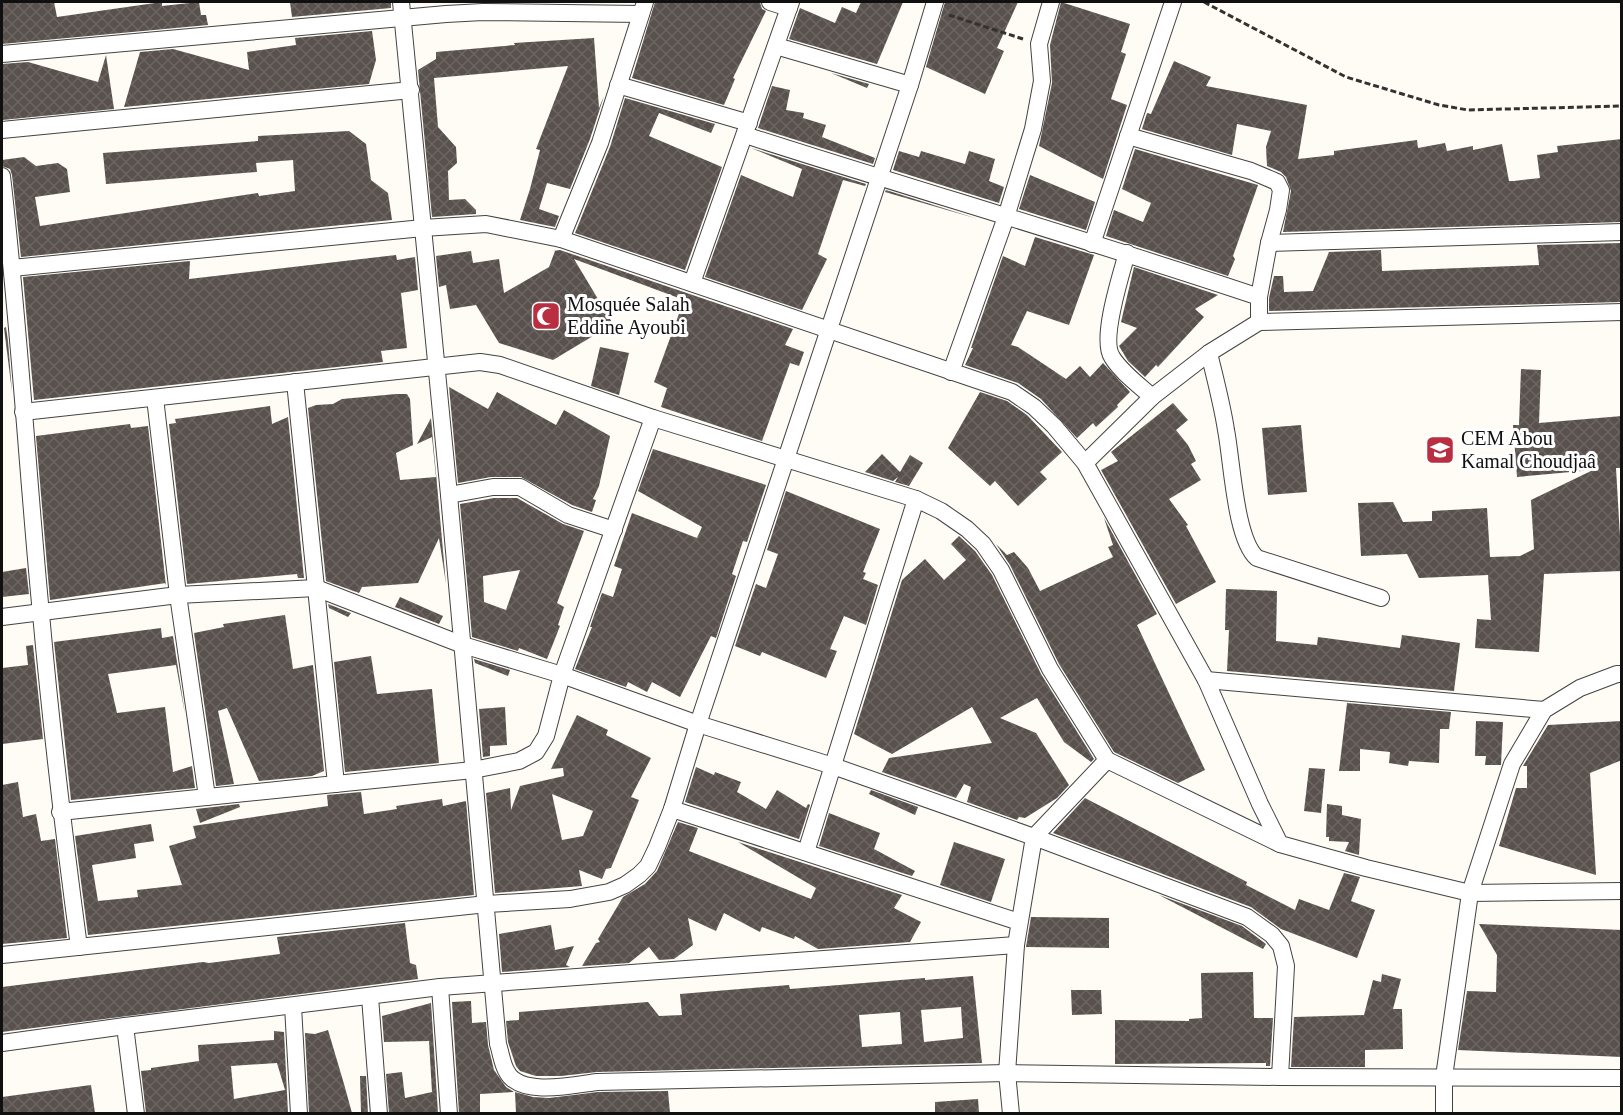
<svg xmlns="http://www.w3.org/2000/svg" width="1623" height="1115" viewBox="0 0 1623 1115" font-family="Georgia,serif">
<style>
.building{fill:url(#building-cross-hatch);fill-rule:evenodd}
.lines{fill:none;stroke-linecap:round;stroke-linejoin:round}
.minor-casing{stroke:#434343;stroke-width:18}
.path{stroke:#323232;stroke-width:3;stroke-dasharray:6 3;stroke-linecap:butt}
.minor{stroke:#fff;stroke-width:16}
.labels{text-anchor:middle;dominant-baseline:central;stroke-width:6;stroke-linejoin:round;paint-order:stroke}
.poi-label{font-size:20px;fill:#101010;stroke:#fff;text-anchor:start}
</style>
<defs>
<pattern id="building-cross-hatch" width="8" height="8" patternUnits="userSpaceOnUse" patternTransform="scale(1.5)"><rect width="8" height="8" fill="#59514d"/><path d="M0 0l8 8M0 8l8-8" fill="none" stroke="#6c6562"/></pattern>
</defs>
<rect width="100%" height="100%" fill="#fefcf4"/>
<!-- building -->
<g class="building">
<polygon points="2,2 54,2 57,17 162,2 162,6 199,2 201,15 206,15 208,25 2,44"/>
<polygon points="290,2 391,2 391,8 292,17"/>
<polygon points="655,2 760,2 762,9 766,11 733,78 735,79 724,105 632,78"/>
<polygon points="861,2 903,2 877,64 789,39 800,8 835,23 842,7 856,13"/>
<polygon points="945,2 1018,2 997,48 1004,51 985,94 926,67"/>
<polygon points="1061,2 1130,24 1121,52 1126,54 1111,99 1127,105 1103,179 1039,146 1052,83 1050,45"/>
<polygon points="372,31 376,60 369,84 124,107 140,52 173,49 249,70 247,52 296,45 295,38"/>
<polygon points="594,38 599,108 604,96 590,139 570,189 547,183 539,209 559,216 555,227 520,220 530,189 540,150 536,149 568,66 434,78 438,127 456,147 457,163 448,171 449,200 465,199 476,210 476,214 432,217 418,70 436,59 436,52 515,45 514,43"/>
<polygon points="106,55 114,109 2,120 2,64 28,62 98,82"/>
<polygon points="1174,61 1211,77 1206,86 1307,105 1298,159 1334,155 1334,151 1417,140 1418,148 1445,143 1447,151 1473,146 1473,150 1502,144 1509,181 1514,181 1540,178 1537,155 1558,152 1557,146 1622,139 1622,222 1283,232 1291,191 1286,177 1281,172 1267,166 1266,147 1271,131 1237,124 1232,155 1142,129 1147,113 1151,114"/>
<polygon points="831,73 869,84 867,88"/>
<polygon points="772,86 790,90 786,110 804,113 803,118 826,125 822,137 875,158 873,164 758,128"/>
<polygon points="625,98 715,124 711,133 659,113 649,136 722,167 685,270 575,233 610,147"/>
<polygon points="349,131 366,144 371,180 388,193 392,220 21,257 12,175 10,169 2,166 2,160 24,157 36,166 58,163 67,169 70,192 35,197 40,226 258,193 259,196 295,191 293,160 256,163 257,172 106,184 103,153 258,141 258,136"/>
<polygon points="751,148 866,184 865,186 843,180 818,254 827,259 802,310 705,277 741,175 793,197 802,169"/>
<polygon points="1135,149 1258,185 1233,256 1235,259 1228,276 1106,236 1114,210 1143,222 1151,203 1122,189"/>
<polygon points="899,151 919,157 921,151 965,164 969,151 995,159 989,181 1004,187 999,203 893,170"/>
<polygon points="1030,175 1095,202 1086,230 1019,209"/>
<polygon points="886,190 978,219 885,192"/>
<polygon points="1035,237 1094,255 1069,325 1027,311 1011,345 1018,347 1066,379 1080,366 1090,377 1103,363 1130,392 1117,405 1118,407 1096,427 1093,423 1077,438 1041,399 1018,383 965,365 973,348 971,348 1003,256 1025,266"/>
<polygon points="1622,243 1622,302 1269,311 1269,298 1274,276 1283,276 1284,292 1313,291 1329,252 1381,250 1382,271 1539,265 1537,245"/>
<polygon points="560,250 793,329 785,345 804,352 799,366 790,363 762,441 661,407 667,388 654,382 684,300 574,259 613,324 553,360 499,343 476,305 450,309 446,285 439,287 436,256 471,251 473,263 499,259 504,293 549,267 555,251 553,251"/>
<polygon points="396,255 397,260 415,257 418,290 401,293 407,348 381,351 383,362 34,400 23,277 190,261 189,279"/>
<polygon points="1134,267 1218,295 1195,309 1204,317 1158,367 1156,365 1145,377 1128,361 1119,346 1137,328 1121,322"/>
<polygon points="6,327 8,341 12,392 4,328"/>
<polygon points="600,347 629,353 619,395 591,386"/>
<polygon points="1521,369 1541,370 1539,423 1622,416 1622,468 1616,468 1622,571 1544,574 1539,652 1475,648 1477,619 1491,620 1488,575 1419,578 1407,554 1361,556 1358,503 1393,502 1403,522 1432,521 1432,511 1487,508 1490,557 1520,556 1534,549 1531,500 1593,470 1517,477 1513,425 1519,425"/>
<polygon points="449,387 488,409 497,392 556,425 564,410 610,436 599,486 593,499 596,500 592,512 572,505 521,477 491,477 458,483"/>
<polygon points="980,392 1007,401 1027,415 1062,452 1040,472 1047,479 1018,506 995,481 990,486 948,448"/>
<polygon points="396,394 407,394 410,399 413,445 396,453 400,480 436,477 432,437 417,444 431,418 446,584 439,538 418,583 362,587 359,593 326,581 308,408 316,405 333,404 342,399"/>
<polygon points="1173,403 1188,420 1176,430 1188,445 1196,461 1191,464 1201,480 1169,499 1188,525 1186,526 1216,582 1176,604 1101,470 1118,461 1111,452"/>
<polygon points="270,406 272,424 288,417 304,578 298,578 297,574 187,584 169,424 176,423 175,419"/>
<polygon points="130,424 131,428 148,426 166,586 166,583 50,600 36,436"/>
<polygon points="1301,425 1307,492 1268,495 1262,428"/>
<polygon points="653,449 766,485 747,542 743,541 732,574 736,576 716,638 711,636 680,697 652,682 647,692 628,682 626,687 575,669 592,627 590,627 602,593 613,597 622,569 614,566 632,513 697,538 702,527 638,491"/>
<polygon points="882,454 900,472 910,455 923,463 909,486 895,482 898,477 893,481 865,472"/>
<polygon points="786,491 880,529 863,572 866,573 863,579 878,585 866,625 844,616 830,649 837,651 826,678 762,652 760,656 735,646 756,584 766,588 778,554 767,550"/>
<path d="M 494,498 L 517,498 L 563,524 L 584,531 L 557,603 L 564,607 L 558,625 L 560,626 L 547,659 L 519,648 L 518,651 L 472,637 L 460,504 ZM 520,570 L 506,610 L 484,602 L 483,576 Z"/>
<polygon points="1104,518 1157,614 1137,625 1205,770 1178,783 1114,752 1059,664 1010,565 996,544 1007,555 1014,552 1028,568 1040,591 1113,557 1108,547 1113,545"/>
<polygon points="959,536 975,551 992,575 1041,674 1094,759 1091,762 1064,742 1037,698 1000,718 1036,733 1069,785 1057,798 1025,818 1019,817 1017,820 967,802 971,787 964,784 956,798 882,772 889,758 992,743 972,707 892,754 854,734 902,580 925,559 944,580 966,560 951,544"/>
<polygon points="26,568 29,594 2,597 2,572"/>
<polygon points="1226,589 1277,591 1276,641 1317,645 1318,637 1400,648 1402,635 1460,643 1454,691 1227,671 1229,630 1225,630"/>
<polygon points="400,597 443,616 439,624 395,607"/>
<polygon points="328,604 351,613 348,617 329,608"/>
<polygon points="285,615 293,669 313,665 324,771 312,776 259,781 227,708 218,711 234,784 216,786 194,633 224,627 223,624"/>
<polygon points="161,628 162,638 173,636 185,714 176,665 108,674 117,713 165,707 173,772 192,766 195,788 71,800 54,642"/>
<polygon points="33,645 43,739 2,744 2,668 28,665 26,646"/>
<polygon points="371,656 377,694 432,689 439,763 345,772 334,662"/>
<polygon points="474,659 510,670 508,676 475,663"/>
<polygon points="1347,703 1451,712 1449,729 1440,729 1439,763 1409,761 1408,766 1389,763 1390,752 1360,749 1360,771 1339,771"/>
<polygon points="505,707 507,745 490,746 490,756 483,757 479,709"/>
<path d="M 577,715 L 608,730 L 606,735 L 651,758 L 631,797 L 639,800 L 611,868 L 606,869 L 602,879 L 579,870 L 582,886 L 495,893 L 486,793 L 510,788 L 511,810 L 520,786 L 564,776 L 563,768 L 551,769 ZM 552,794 L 593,811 L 583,836 L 562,840 Z"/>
<polygon points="1476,721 1503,722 1501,765 1485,765 1486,756 1475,756"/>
<polygon points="1622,721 1622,760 1590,773 1596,875 1499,846 1516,788 1527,788 1527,766 1523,766 1548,725"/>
<polygon points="696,767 714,775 715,772 741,782 737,792 766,809 777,790 806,808 808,804 810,805 799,839 685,802"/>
<polygon points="1309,768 1325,769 1321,813 1304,811"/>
<polygon points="18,782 23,817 36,814 41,841 55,839 67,938 2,944 2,785"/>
<polygon points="871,790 918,807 915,815 869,794"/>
<polygon points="361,792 364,814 397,809 396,806 442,799 443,806 466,801 474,895 88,935 75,836 151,824 154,841 134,844 136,858 92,865 98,901 138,897 137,890 182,885 169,846 196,838 193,826 328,806 327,795"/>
<polygon points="1085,798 1247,882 1246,885 1295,910 1299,899 1329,910 1344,873 1360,877 1351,901 1375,910 1357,958 1281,929 1251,907 1053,833"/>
<polygon points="239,804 240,807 200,823 196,809"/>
<polygon points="1327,804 1342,806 1342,815 1361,819 1359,855 1345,851 1349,842 1329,841 1329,837 1326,837"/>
<polygon points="829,813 880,833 874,849 915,871 912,876 819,846"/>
<polygon points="678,822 698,828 689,851 811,899 816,888 738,842 902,895 894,908 921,922 910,942 818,949 795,936 794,939 762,927 760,932 724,913 716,931 688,918 693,945 674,959 659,960 649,947 629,963 582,966 596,943 600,942 598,939 623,897 645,884 657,871"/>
<polygon points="954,842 1005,859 991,902 940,885"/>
<polygon points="1159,895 1242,926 1266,944 1263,949"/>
<polygon points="1031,917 1109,918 1109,948 1026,947"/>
<polygon points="405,923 410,963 416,965 418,979 2,1032 2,987 203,962 209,963 280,954 277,937"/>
<polygon points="1479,924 1622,930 1622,1057 1458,1050 1467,991 1496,992 1497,955"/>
<polygon points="551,925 555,950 574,946 566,965 570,967 502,972 499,934"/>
<polygon points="1253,972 1254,1018 1273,1018 1270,1066 1266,1066 1266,1063 1115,1064 1115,1020 1189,1021 1189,1019 1202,1018 1201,973"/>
<polygon points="1382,974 1401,979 1393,1009 1402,1009 1403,1049 1365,1050 1365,1067 1291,1067 1294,1017 1364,1015 1373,980 1381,982"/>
<path d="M 973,976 L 982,1063 L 597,1072 L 561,1076 L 536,1076 L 520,1071 L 516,1066 L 508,1042 L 506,1021 L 519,1020 L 519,1012 L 648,1002 L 659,1016 L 682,1015 L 680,994 L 789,985 L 790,989 L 925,978 L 925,980 ZM 961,1007 L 963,1038 L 924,1042 L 921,1010 ZM 900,1012 L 902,1044 L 862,1047 L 859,1015 Z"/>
<polygon points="1071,990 1101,990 1102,1014 1072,1015"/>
<polygon points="471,1001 472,1023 486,1022 488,1045 494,1070 506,1087 514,1092 480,1094 480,1113 459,1113 452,1002"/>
<polygon points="431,1003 438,1113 389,1113 386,1074 402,1072 405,1098 432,1092 429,1041 384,1042 382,1016"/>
<polygon points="328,1030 344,1084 352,1113 309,1113 305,1033 315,1034"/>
<path d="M 274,1031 L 284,1032 L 288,1113 L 146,1113 L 141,1071 L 151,1070 L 151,1068 L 199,1061 L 198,1045 L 274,1040 ZM 277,1063 L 285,1090 L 234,1099 L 231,1066 Z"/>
<polygon points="360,1076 366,1076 368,1113 361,1113"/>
<polygon points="91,1085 95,1113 2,1113 2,1097"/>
<polygon points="668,1091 670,1113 516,1113 515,1092 533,1097 549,1098 598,1092"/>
<polygon points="978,1099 979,1113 935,1113 935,1102"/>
</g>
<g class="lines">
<!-- minor casing -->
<g class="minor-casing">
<g id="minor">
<path d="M 401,2 L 449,495 L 498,1044 C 501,1053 502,1064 507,1072 C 520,1097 574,1085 597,1082 L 1007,1073 L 1280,1077 L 1622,1078"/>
<polyline points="770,2 789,8"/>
<polyline points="776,46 910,85"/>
<polyline points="2,54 446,14 483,12 641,14"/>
<polyline points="618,85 749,123"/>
<polyline points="2,130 411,90"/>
<path d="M 745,135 C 916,190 1089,240 1259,297 L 1259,322"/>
<polyline points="1128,136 1251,171 1277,182 1281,190 1278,210 1269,243 1259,297"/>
<path d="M 2,176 C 19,321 27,468 41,614 C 51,725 64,836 79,947"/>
<polyline points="561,239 600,143 645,2"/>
<polyline points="1269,243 1622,232"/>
<polyline points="1092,244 1173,2"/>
<path d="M 1127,253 C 1121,275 1100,339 1112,357 C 1121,372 1139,385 1152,397"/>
<polyline points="12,268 423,228 486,224 561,239 1012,392 1034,407 1054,426 1085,463 1206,680 1260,804 1280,844 1366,868 1470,893 1622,891"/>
<polyline points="692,283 791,2"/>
<path d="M 1209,353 C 1215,378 1222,404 1226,430 C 1232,460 1235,539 1257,558 L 1381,598"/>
<polyline points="951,372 1006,217 1033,129 1042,81 1039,44 1051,2"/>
<polyline points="295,382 336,784"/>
<polyline points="155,398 178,595 207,797"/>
<polyline points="23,412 480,362 500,365 653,418 916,499 941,511 967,529 983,544 1001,570 1050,669 1107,760 1280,844"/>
<polyline points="1085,463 1152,397 1209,353 1259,322 1622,312"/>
<polyline points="449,495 493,487 520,487 568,515 614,530"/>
<polyline points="2,617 178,595 316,588 463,645 562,675 698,724 833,766 1034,837 1247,917 1272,935 1281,946 1286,966 1280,1077"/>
<polyline points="1206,680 1544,710"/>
<polyline points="672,809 1019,922"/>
<polyline points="60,812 473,770 519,761 536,752 546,736 562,675 653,418"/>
<polyline points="806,852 916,499"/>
<polyline points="2,955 487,904 570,899 609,892 625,885 639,875 648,866 657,847 672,809 698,724 910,85 935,2"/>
<polyline points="440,987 449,1114"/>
<polyline points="370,997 379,1114"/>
<polyline points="293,1006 299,1114"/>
<polyline points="125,1026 136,1114"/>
<polyline points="2,1043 125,1026 440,987 1016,945"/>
<polyline points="1011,1114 1007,1073 1016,945 1034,837 1107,760"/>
<polyline points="1444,1114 1444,1077 1470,893 1512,764 1544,710 1580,688 1617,674 1622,674"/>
</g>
</g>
<!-- path -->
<g class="path">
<polyline points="1204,2 1346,77 1439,105 1468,110 1622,106"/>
<polyline points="949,15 1023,39"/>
</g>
<!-- minor -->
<use href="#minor" class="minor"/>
</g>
<!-- icons -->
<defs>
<g id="mosque-square" transform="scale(1.5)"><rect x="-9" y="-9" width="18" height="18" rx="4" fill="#b92f41" stroke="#fff"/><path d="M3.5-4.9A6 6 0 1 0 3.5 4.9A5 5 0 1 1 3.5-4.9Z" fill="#fff"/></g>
<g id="school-square" transform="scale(1.5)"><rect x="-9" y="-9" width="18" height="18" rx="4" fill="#b92f41" stroke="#fff"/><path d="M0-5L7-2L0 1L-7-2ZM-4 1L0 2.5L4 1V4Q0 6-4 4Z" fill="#fff"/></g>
</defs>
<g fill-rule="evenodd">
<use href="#mosque-square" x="546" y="316"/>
<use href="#school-square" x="1440" y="450"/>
</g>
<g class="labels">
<!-- poi labels -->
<g class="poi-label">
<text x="567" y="304">Mosquée Salah<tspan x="567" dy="23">Eddine Ayoubi</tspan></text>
<text x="1461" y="438">CEM Abou<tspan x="1461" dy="23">Kamal Choudjaâ</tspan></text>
</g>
</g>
<!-- border -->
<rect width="1623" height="1115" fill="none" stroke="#101010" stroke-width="6"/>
</svg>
